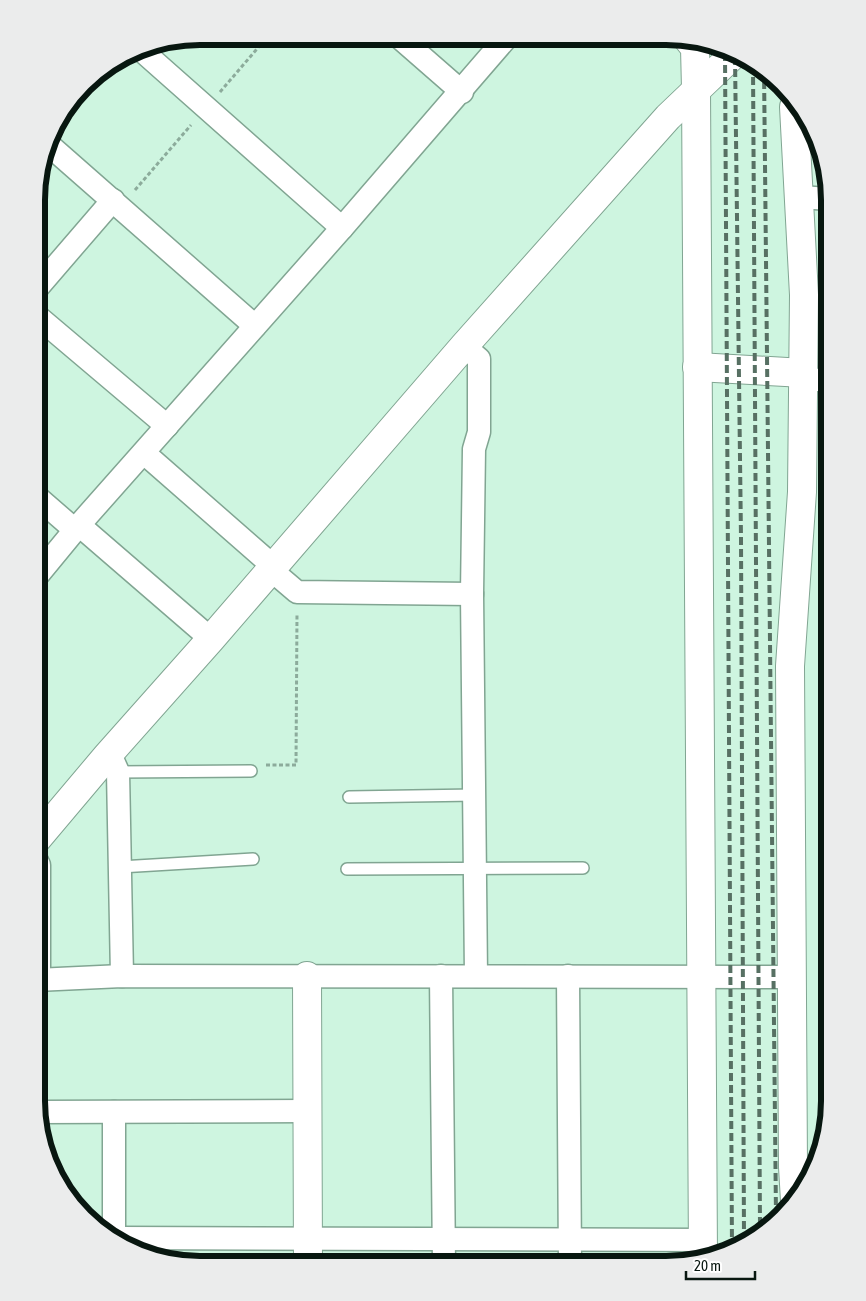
<svg xmlns="http://www.w3.org/2000/svg" width="866" height="1301" viewBox="0 0 866 1301" font-family="'Asap Condensed',sans-serif">
<style>
.lines{fill:none;stroke-linecap:round;stroke-linejoin:round}
.service-casing{stroke:#81a592;stroke-width:14}
.minor-casing{stroke:#81a592;stroke-width:25}
.tertiary-casing{stroke:#81a592;stroke-width:30}
.path{stroke:#8cab9b;stroke-width:3;stroke-dasharray:4 2.5;stroke-linecap:butt}
.service{stroke:#fff;stroke-width:11}
.minor{stroke:#fff;stroke-width:22}
.tertiary{stroke:#fff;stroke-width:28}
.rail{stroke:#577063;stroke-width:4;stroke-dasharray:8 4;stroke-linecap:butt}
.rim{fill:none;stroke:#081710;stroke-width:6}
</style>
<rect width="100%" height="100%" fill="#cef5e0"/>
<g class="lines">
<!-- service casing -->
<g class="service-casing">
<g id="service">
<polyline points="118,772 251,771"/>
<polyline points="349,797 475,795"/>
<polyline points="120,867 253,859"/>
<polyline points="347,869 583,868"/>
</g>
</g>
<!-- minor casing -->
<g class="minor-casing">
<g id="minor">
<polyline points="399,37 462,92"/>
<polyline points="49,145 255,326"/>
<polyline points="800,197 829,199"/>
<polyline points="342,228 507,37"/>
<polyline points="38,287 113,200"/>
<polyline points="37,316 167,426"/>
<polyline points="464,346 479,359 479,432 474,449 472,594 476,976"/>
<polyline points="804,380 830,380"/>
<polyline points="144,453 273,566"/>
<polyline points="37,497 75,530"/>
<polyline points="79,525 211,639"/>
<polyline points="270,569 297,592 472,594"/>
<polyline points="37,576 79,525 342,228 140,49"/>
<polyline points="107,756 114,763 118,772 122,976"/>
<polyline points="37,861 39,865 39,980"/>
<polyline points="441,976 444,1264"/>
<polyline points="568,976 570,1264"/>
<polyline points="36,980 122,976 791,977"/>
<polyline points="38,1112 307,1111"/>
<polyline points="114,1112 114,1237"/>
<polyline points="118,1238 703,1240"/>
</g>
</g>
<!-- tertiary casing -->
<g class="tertiary-casing">
<g id="tertiary">
<polyline points="687,38 695,48 696,89 703,1257"/>
<polyline points="794,107 804,295 802,492 790,666 793,1167 795,1201"/>
<polyline points="697,367 804,373"/>
<polyline points="37,839 107,756 211,639 464,346 668,117 732,56"/>
<polyline points="307,976 308,1264"/>
</g>
</g>
<!-- path -->
<g class="path">
<polyline points="220,92 268,36"/>
<polyline points="135,190 191,125"/>
<polyline points="266,765 296,765 297,613"/>
</g>
<!-- service -->
<use href="#service" class="service"/>
<!-- minor -->
<use href="#minor" class="minor"/>
<!-- tertiary -->
<use href="#tertiary" class="tertiary"/>
<!-- rail -->
<g class="rail">
<polyline points="725,53 732,1250"/>
<polyline points="735,57 741,538 744,1240"/>
<polyline points="753,65 760,1228"/>
<polyline points="764,69 776,1216"/>
</g>
</g>
<!-- crop -->
<path d="M0 0H866V1301H0ZM200 45H666A155 155 0 0 1 821 200V1101A155 155 0 0 1 666 1256H200A155 155 0 0 1 45 1101V200A155 155 0 0 1 200 45Z" fill="#ebecec" fill-rule="evenodd"/>
<path class="rim" d="M200 45H666A155 155 0 0 1 821 200V1101A155 155 0 0 1 666 1256H200A155 155 0 0 1 45 1101V200A155 155 0 0 1 200 45Z"/>
<!-- scale -->
<path d="M686 1271v8h69v-8" fill="none" stroke="#081710" stroke-width="2.5"/>
<text x="694" y="1271" font-size="15" fill="#081710" stroke="#ffffff" stroke-width="4" paint-order="stroke">20 m</text>
</svg>
